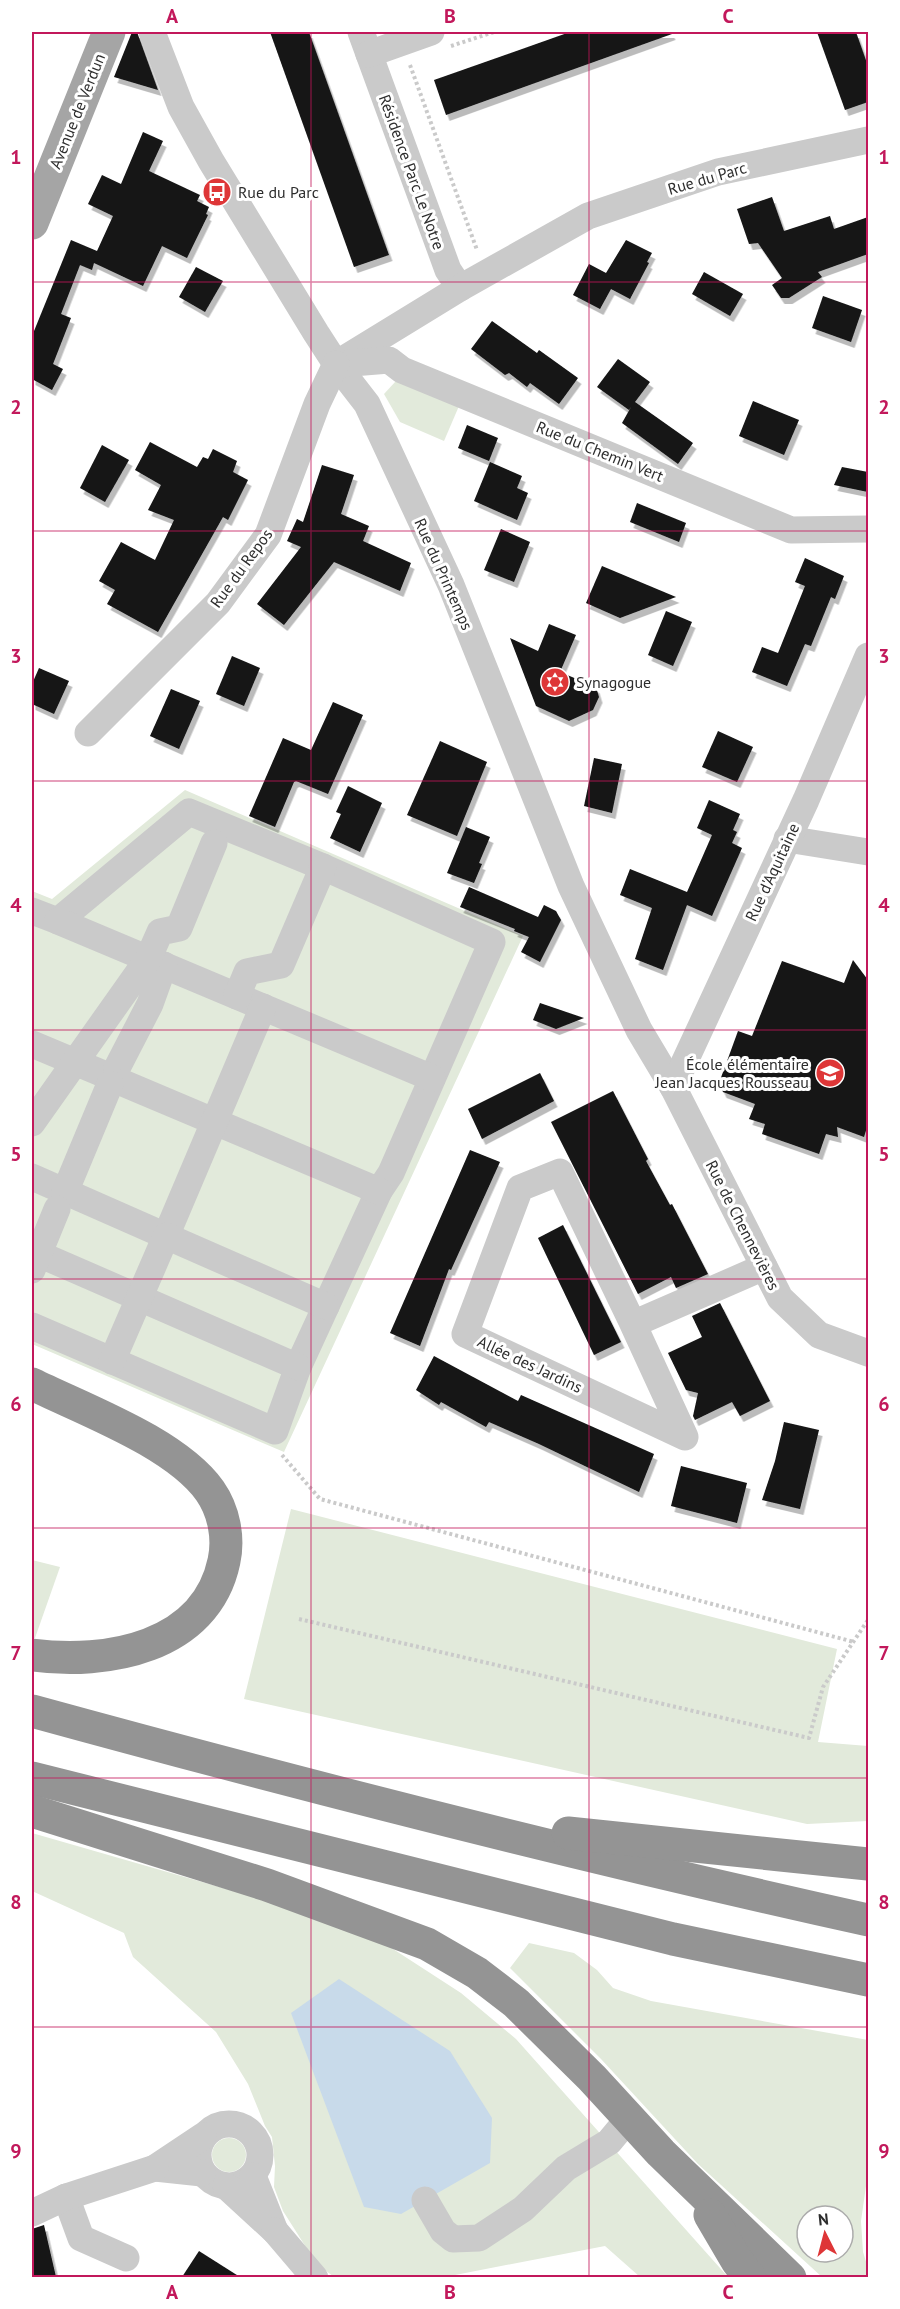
<svg xmlns="http://www.w3.org/2000/svg" width="900" height="2309" viewBox="0 0 900 2309" font-family="'PT Sans',sans-serif">
<style>
.green{fill:#e2eadb;fill-rule:evenodd}
.water{fill:#c8daea}
.building{fill:#141414;filter:url(#shadow)}
.lines{fill:none;stroke-linecap:round;stroke-linejoin:round}
.path{stroke:#cacaca;stroke-width:4;stroke-dasharray:3 3;stroke-linecap:butt}
.minor{stroke:#cacaca;stroke-width:27}
.major{stroke:#a5a5a5;stroke-width:33}
.highway{stroke:#949494;stroke-width:33}
.grid{fill:none;stroke:#c2185b;stroke-width:1.5;stroke-opacity:0.55}
.labels{text-anchor:middle;dominant-baseline:central;stroke-width:6;stroke-linejoin:round;paint-order:stroke}
.street-label{font-size:16px;fill:#2d2d2d;stroke:#fff}
.poi-label{font-size:16px;fill:#2d2d2d;stroke:#fff;text-anchor:start}
.neatline{fill:none;stroke:#c2185b;stroke-width:2}
.grid-label{font-size:20px;text-anchor:middle;font-weight:bold;fill:#c2185b}
</style>
<defs>
<filter id="shadow"><feDropShadow dx="3.5" dy="6" stdDeviation="0" flood-color="#0004"/></filter>
</defs>
<rect width="100%" height="100%" fill="#fff"/>
<!-- green -->
<g class="green">
<polygon points="396,381 459,406 444,441 400,422 384,394"/>
<polygon points="185,790 523,936 284,1452 32,1344 32,891 52,899"/>
<polygon points="291,1509 837,1649 818,1742 868,1746 868,1821 807,1824 244,1699"/>
<polygon points="32,1560 60,1567 35,1638 32,1638"/>
<polygon points="32,1833 286,1906 390,1947 461,1993 516,2039 728,2277 640,2277 605,2246 455,2275 456,2277 334,2277 316,2263 283,2211 274,2187 275,2166 272,2137 265,2126 248,2084 216,2032 133,1957 124,1933 32,1891"/>
<path d="M 529,1943 L 574,1953 L 597,1970 L 613,1988 L 651,2001 L 868,2040 L 868,2172 L 861,2221 L 863,2252 L 868,2268 L 868,2277 L 822,2277 L 698,2164 L 601,2059 L 510,1968 ZM 807,2216 L 843,2216 L 843,2252 L 807,2252 Z"/>
<circle cx="229" cy="2155" r="17"/>
</g>
<!-- water -->
<polygon class="water" points="339,1979 450,2051 492,2118 490,2163 401,2214 364,2207 291,2013"/>
<!-- building -->
<g class="building">
<polygon points="132,32 137,32 158,90 114,77"/>
<polygon points="270,32 309,32 389,255 354,267"/>
<polygon points="570,32 671,32 672,34 446,115 434,80"/>
<polygon points="817,32 856,32 868,66 868,102 845,110"/>
<polygon points="143,132 163,141 149,171 200,195 197,201 209,207 206,214 208,215 187,258 162,246 143,286 94,263 92,270 80,265 61,314 71,318 53,364 63,369 52,390 32,379 32,336 71,240 97,251 113,216 88,204 102,175 121,184"/>
<polygon points="772,197 784,231 830,216 834,229 868,217 868,254 818,272 822,277 789,298 781,298 772,285 782,278 758,243 749,244 737,209"/>
<polygon points="626,240 652,253 647,262 649,263 630,299 611,289 600,309 573,295 589,264 606,273"/>
<polygon points="196,267 223,281 205,312 179,297"/>
<polygon points="704,272 743,294 730,316 692,294"/>
<polygon points="823,296 862,310 851,342 812,328"/>
<polygon points="492,321 537,353 539,350 578,378 559,404 530,383 527,387 509,373 505,375 471,349"/>
<polygon points="618,359 650,382 635,402 693,443 678,464 622,423 631,407 629,410 597,387"/>
<polygon points="753,401 799,420 784,455 739,436"/>
<polygon points="467,425 498,438 489,461 458,448"/>
<polygon points="150,442 197,467 203,457 208,459 213,449 237,461 233,472 248,480 228,520 223,517 158,632 107,604 115,590 99,581 121,542 155,560 174,520 148,510 161,485 135,470"/>
<polygon points="102,445 129,460 105,502 80,488"/>
<polygon points="490,462 522,476 517,488 528,493 517,520 474,501"/>
<polygon points="322,465 354,475 341,514 369,526 363,541 411,563 400,591 334,562 284,625 257,604 301,547 287,541 297,519 303,522"/>
<polygon points="842,467 868,472 868,492 834,485"/>
<polygon points="637,503 686,523 679,542 630,522"/>
<polygon points="501,529 530,542 514,582 484,570"/>
<polygon points="805,558 844,576 835,599 831,597 811,646 805,644 787,686 752,672 762,647 778,653 805,586 795,582"/>
<polygon points="602,566 676,597 620,618 586,603"/>
<polygon points="666,611 692,622 673,666 648,655"/>
<polygon points="549,624 576,635 560,672 596,687 599,697 593,710 569,721 536,706 510,638 538,651"/>
<polygon points="232,656 260,668 244,706 216,694"/>
<polygon points="39,668 69,681 54,714 32,704 32,684"/>
<polygon points="171,689 200,701 179,749 150,736"/>
<polygon points="333,702 363,715 328,794 296,781 294,782 275,827 249,816 283,738 311,750"/>
<polygon points="718,731 753,747 737,782 702,767"/>
<polygon points="440,741 487,762 457,836 407,815"/>
<polygon points="594,758 622,764 612,813 584,806"/>
<polygon points="348,786 382,803 360,852 330,838 341,814 336,812"/>
<polygon points="709,800 740,814 733,830 737,832 732,843 742,848 712,916 687,905 663,970 635,959 652,908 620,895 630,869 687,892 712,835 697,828"/>
<polygon points="466,827 490,837 479,863 482,864 474,883 447,873"/>
<polygon points="469,887 538,917 544,905 556,911 561,920 540,962 521,952 529,937 514,931 515,929 460,907"/>
<polygon points="853,960 868,980 868,1124 864,1137 837,1127 838,1137 826,1134 819,1154 762,1134 765,1124 749,1119 755,1104 723,1092 719,1083 738,1031 752,1036 782,961 844,983"/>
<polygon points="540,1003 584,1018 556,1029 533,1020"/>
<polygon points="540,1073 554,1101 482,1139 468,1109"/>
<polygon points="613,1091 648,1159 646,1161 670,1205 672,1204 708,1274 676,1288 671,1277 638,1294 551,1122"/>
<polygon points="470,1150 500,1162 451,1270 449,1269 420,1346 390,1333"/>
<polygon points="563,1225 621,1342 594,1355 538,1238"/>
<polygon points="720,1303 770,1401 740,1416 732,1402 695,1420 693,1416 698,1393 686,1390 668,1353 702,1337 692,1316"/>
<polygon points="434,1356 518,1401 521,1395 654,1454 639,1492 539,1444 489,1422 486,1427 441,1402 439,1405 416,1390"/>
<polygon points="784,1422 819,1430 800,1509 762,1500 775,1461"/>
<polygon points="681,1466 747,1483 737,1523 671,1506"/>
<polygon points="44,2225 56,2277 32,2277 32,2229"/>
<polygon points="199,2251 240,2277 182,2277"/>
</g>
<g class="lines">
<!-- path -->
<g class="path">
<polyline points="451,46 494,32"/>
<polyline points="410,65 477,250"/>
<polyline points="282,1455 320,1499 854,1642"/>
<polyline points="299,1619 809,1738 823,1687 868,1620"/>
</g>
<!-- minor -->
<g class="minor">
<polyline points="152,32 181,107 211,161 316,333 336,364 367,404 451,585 571,886 639,1030 673,1087 780,1298 819,1335 868,1353"/>
<polyline points="361,32 448,270 460,288"/>
<polyline points="369,54 431,32"/>
<polyline points="336,364 460,288 588,216 718,172 868,140"/>
<polyline points="340,364 389,360 402,370 791,530 868,529"/>
<polyline points="88,733 218,603 268,535 317,404 336,364"/>
<polyline points="787,839 868,852"/>
<polyline points="32,911 58,921 189,812 323,867 492,942 391,1173 379,1191 298,1367 275,1431 32,1326"/>
<polyline points="58,921 432,1078"/>
<polyline points="237,996 247,972 281,965 323,867"/>
<polyline points="32,1044 106,1075"/>
<polyline points="117,1068 150,1004 164,965"/>
<polyline points="123,1083 379,1191"/>
<polyline points="673,1087 806,800 868,656"/>
<polyline points="32,1123 148,959 160,932 179,928 214,843"/>
<polyline points="32,1177 166,1236 263,1007"/>
<polyline points="65,1192 110,1084"/>
<polyline points="32,1251 298,1367"/>
<polyline points="32,1270 57,1209"/>
<polyline points="633,1324 685,1437 465,1334 520,1188 560,1172 633,1324 764,1267"/>
<polyline points="112,1361 166,1236 326,1306"/>
<circle cx="229" cy="2155" r="31"/>
<polyline points="202,2173 155,2168 203,2136"/>
<polyline points="226,2186 275,2231 253,2176"/>
<polyline points="66,2197 81,2238 126,2258"/>
<polyline points="425,2200 443,2231 453,2239 479,2238 523,2209 566,2168 609,2142 629,2118"/>
<polyline points="32,2213 66,2197 155,2168"/>
<polyline points="275,2231 315,2278"/>
</g>
<!-- major -->
<polyline class="major" points="32,223 109,32"/>
<!-- highway -->
<g class="highway">
<path d="M 32,1384 C 85,1410 176,1443 210,1491 C 224,1511 229,1538 224,1561 C 206,1648 106,1665 32,1655"/>
<path d="M 32,1711 C 309,1787 588,1858 868,1920"/>
<polyline points="32,1778 673,1939 868,1980"/>
<polyline points="32,1811 267,1885 427,1944 477,1973 516,2003 592,2078 661,2153 790,2278"/>
<polyline points="568,1833 868,1864"/>
<polyline points="710,2215 737,2261 750,2278"/>
</g>
</g>
<!-- grid -->
<path class="grid" d="M 311,32 L 311,2278M 589,32 L 589,2278M 32,282 L 868,282M 32,531 L 868,531M 32,781 L 868,781M 32,1030 L 868,1030M 32,1279 L 868,1279M 32,1528 L 868,1528M 32,1778 L 868,1778M 32,2027 L 868,2027"/>
<!-- icons -->
<defs>
<g id="bus-disc" transform="scale(1.5)"><circle r="9.5" fill="#de3637" stroke="#fff"/><path d="M-5-6H5V4H4V6H2V4H-2V6H-4V4H-5ZM-3.5-4V0h7V-4ZM-3.5 1.2v1.5H-2V1.2ZM2 1.2v1.5H3.5V1.2Z" fill="#fff"/></g>
<g id="synagogue-disc" transform="scale(1.5)"><circle r="9.5" fill="#de3637" stroke="#fff"/><path d="M0-6.5L5.6 3.2H-5.6ZM0 6.5L5.6-3.2H-5.6Z" fill="#fff"/></g>
<g id="school-disc" transform="scale(1.5)"><circle r="9.5" fill="#de3637" stroke="#fff"/><path d="M0-5L7-2L0 1L-7-2ZM-4 1L0 2.5L4 1V4Q0 6-4 4Z" fill="#fff"/></g>
</defs>
<g fill-rule="evenodd">
<use href="#bus-disc" x="217" y="192"/>
<use href="#synagogue-disc" x="555" y="682"/>
<use href="#school-disc" x="830" y="1073"/>
</g>
<g class="labels">
<!-- street labels -->
<g class="street-label">
<text transform="translate(77 111) rotate(-68)">Avenue de Verdun</text>
<text transform="translate(412 172) rotate(70)">Résidence Parc Le Notre</text>
<text transform="translate(707 178) rotate(-16)">Rue du Parc</text>
<text transform="translate(600 451) rotate(22)">Rue du Chemin Vert</text>
<text transform="translate(241 568) rotate(-54)">Rue du Repos</text>
<text transform="translate(444 574) rotate(66)">Rue du Printemps</text>
<text transform="translate(772 872) rotate(-65)">Rue d'Aquitaine</text>
<text transform="translate(743 1225) rotate(63)">Rue de Chennevières</text>
<text transform="translate(530 1364) rotate(25)">Allée des Jardins</text>
</g>
<!-- poi labels -->
<g class="poi-label">
<text x="238" y="192">Rue du Parc</text>
<text x="576" y="682">Synagogue</text>
<text x="809" y="1064" text-anchor="end">École élémentaire<tspan x="809" dy="18">Jean Jacques Rousseau</tspan></text>
</g>
</g>
<!-- border -->
<rect width="900" height="2309" fill="none" stroke="#ffffff" stroke-width="66"/>
<!-- north arrow -->
<g transform="translate(825 2234) rotate(354)"><circle r="28" fill="#ffffff" stroke="#ababab" stroke-width="1.5"/>
<path d="M0-4.5L10 22L0 15L-10 22Z" fill="#de3637"/>
<text y="-9" font-size="16" font-weight="bold" text-anchor="middle" fill="#2d2d2d">N</text>
</g>
<rect x="33" y="33" width="834" height="2243" class="neatline"/>
<g class="grid-label">
<text x="172" y="23">A</text>
<text x="450" y="23">B</text>
<text x="728" y="23">C</text>
<text x="16" y="164">1</text>
<text x="884" y="164">1</text>
<text x="16" y="414">2</text>
<text x="884" y="414">2</text>
<text x="16" y="663">3</text>
<text x="884" y="663">3</text>
<text x="16" y="912">4</text>
<text x="884" y="912">4</text>
<text x="16" y="1161">5</text>
<text x="884" y="1161">5</text>
<text x="16" y="1411">6</text>
<text x="884" y="1411">6</text>
<text x="16" y="1660">7</text>
<text x="884" y="1660">7</text>
<text x="16" y="1909">8</text>
<text x="884" y="1909">8</text>
<text x="16" y="2158">9</text>
<text x="884" y="2158">9</text>
<text x="172" y="2299">A</text>
<text x="450" y="2299">B</text>
<text x="728" y="2299">C</text>
</g>
</svg>
